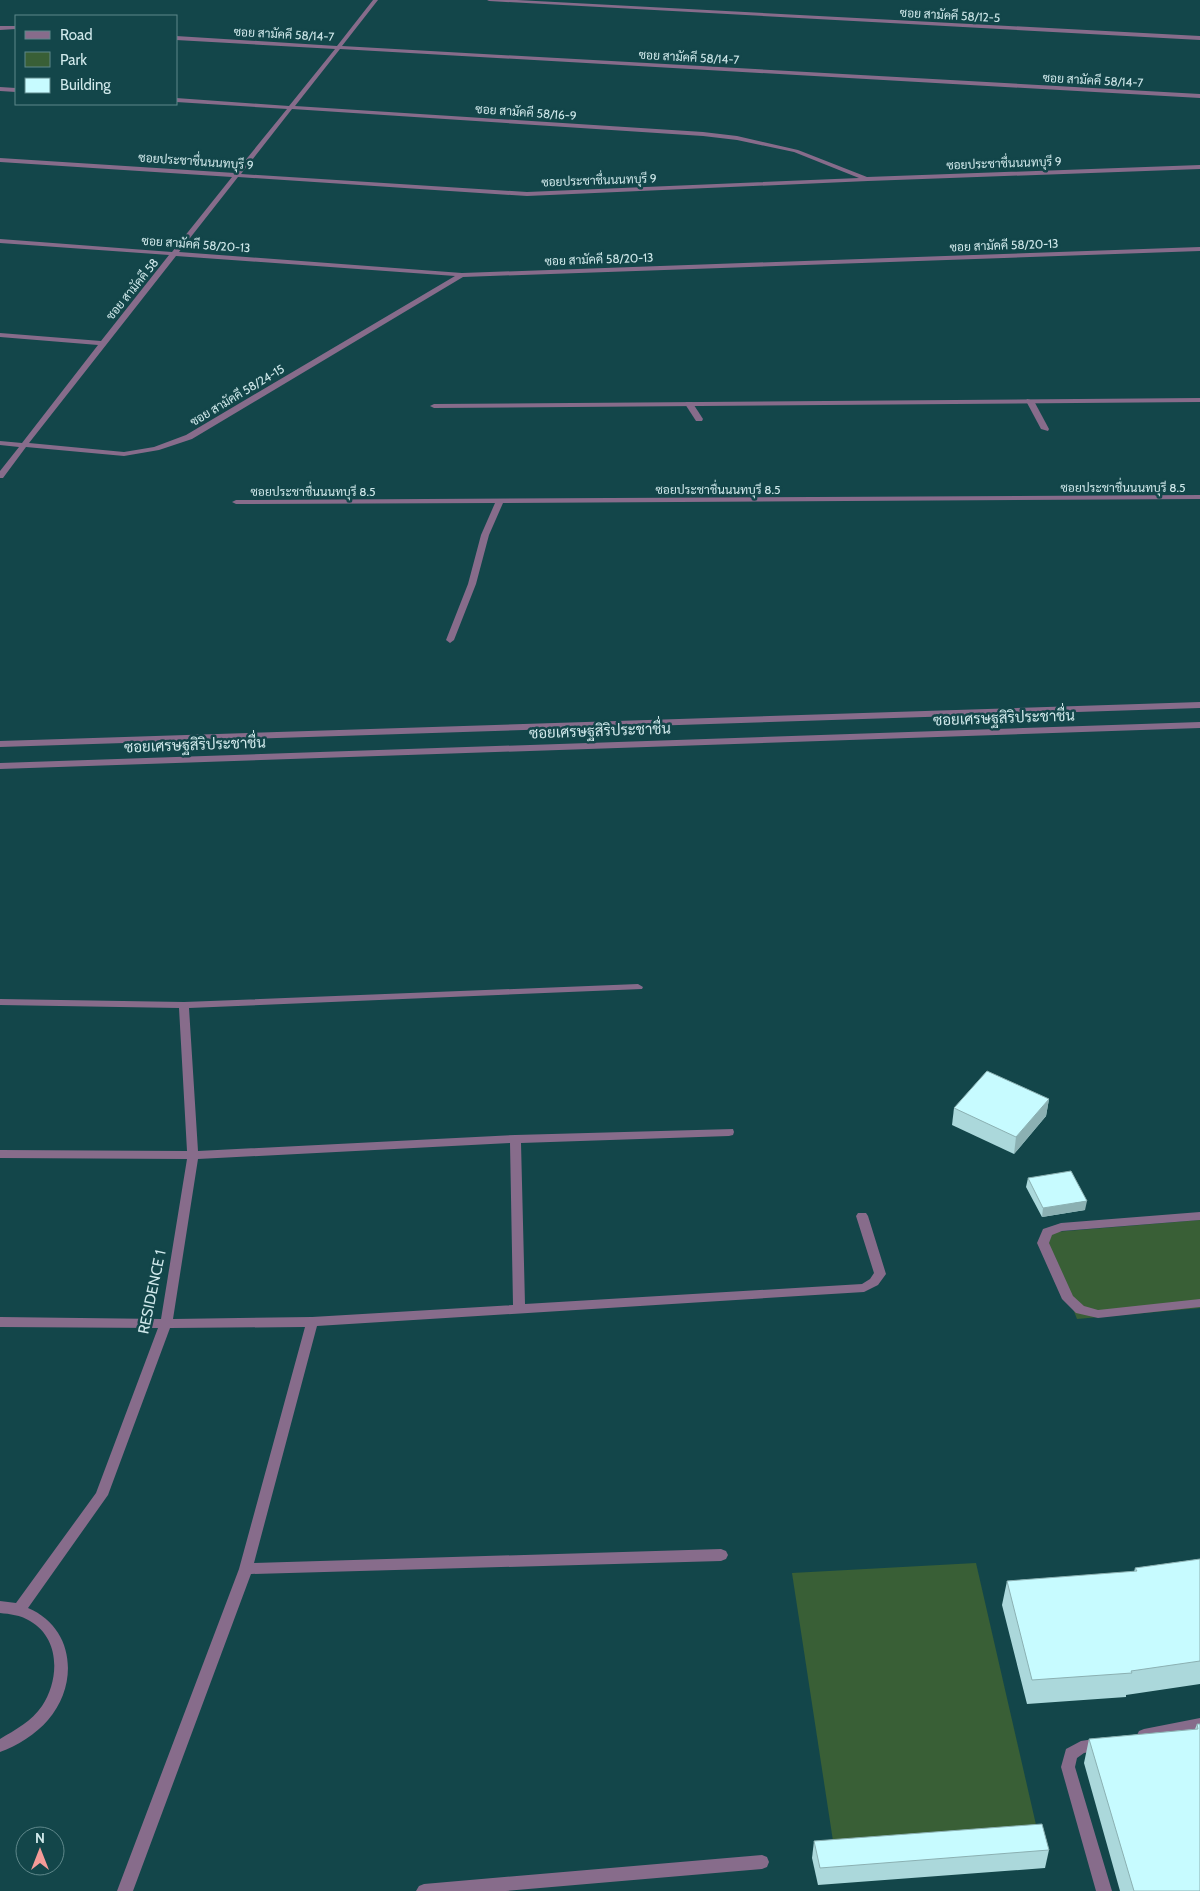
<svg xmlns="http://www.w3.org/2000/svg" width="1200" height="1891" viewBox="0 0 1200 1891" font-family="Cabin,Sarabun,sans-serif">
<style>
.green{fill:#395f36}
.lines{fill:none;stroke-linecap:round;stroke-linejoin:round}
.service{fill:#876c8b;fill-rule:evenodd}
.minor{fill:#876c8b;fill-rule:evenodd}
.wall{fill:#abd8db}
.shaded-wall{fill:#8bb0b2}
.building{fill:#c7fbff;stroke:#8bb0b2}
.labels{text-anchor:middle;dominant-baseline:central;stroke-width:5;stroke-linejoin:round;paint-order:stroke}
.far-street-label{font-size:12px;fill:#cfe8ea;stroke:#13464a}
.street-label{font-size:15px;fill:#cfe8ea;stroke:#13464a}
</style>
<rect width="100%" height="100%" fill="#13464a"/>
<!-- green -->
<g class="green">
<polygon points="1200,1220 1200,1308 1077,1319 1043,1233"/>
<polygon points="976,1563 1037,1829 833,1841 792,1573"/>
</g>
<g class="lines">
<!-- service -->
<g class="service">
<polygon points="1027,399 1034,401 1049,429 1048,431 1041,429 1026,401"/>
<polygon points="686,402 692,402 703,419 702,421 696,421 685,404"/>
</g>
<!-- minor -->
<g class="minor">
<path d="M 373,0 L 378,0 L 342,46 L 1200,94 L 1200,98 L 340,49 L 295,106 L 703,132 L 737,136 L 798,150 L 867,177 L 1200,165 L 1200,169 L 868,181 L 527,196 L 238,177 L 179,252 L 462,273 L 1200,247 L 1200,251 L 463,277 L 192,439 L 159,450 L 124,456 L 26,447 L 3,478 L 0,478 L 0,471 L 19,447 L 0,445 L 0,441 L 22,443 L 98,345 L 0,337 L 0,333 L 101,341 L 169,255 L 0,243 L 0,239 L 172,252 L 232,177 L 0,162 L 0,158 L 235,173 L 287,109 L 176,102 L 176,98 L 289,106 L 335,49 L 176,40 L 176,36 L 337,46 ZM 292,109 L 703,136 L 737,140 L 794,152 L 859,178 L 527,192 L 241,174 ZM 176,256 L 455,276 L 186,435 L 154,447 L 124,452 L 29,443 Z"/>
<polygon points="487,0 517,0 1200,36 1200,40 489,1"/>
<polygon points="0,26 16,26 16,29 0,30"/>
<polygon points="0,87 16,88 16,92 0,91"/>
<polygon points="1200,398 1200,402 434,408 430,406 434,404"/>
<polygon points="1200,495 1200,499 503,503 489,535 476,584 454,640 450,643 446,640 468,584 481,535 495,503 236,504 232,502 236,500"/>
<polygon points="1200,702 1200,708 0,747 0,741"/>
<polygon points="1200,722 1200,728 0,769 0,763"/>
<path d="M 638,984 L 643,987 L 642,989 L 189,1008 L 198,1151 L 515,1135 L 733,1129 L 734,1132 L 733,1135 L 729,1136 L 521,1143 L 525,1304 L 862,1284 L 870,1279 L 874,1273 L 856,1216 L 858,1213 L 866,1213 L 868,1216 L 886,1274 L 878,1285 L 864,1292 L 317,1326 L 254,1563 L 721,1549 L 726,1551 L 728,1555 L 726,1559 L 721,1561 L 251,1574 L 133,1891 L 117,1891 L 239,1569 L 305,1327 L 170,1328 L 108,1495 L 28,1608 C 75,1628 79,1684 48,1720 C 36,1734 17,1746 0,1752 L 0,1739 C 15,1730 32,1721 42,1706 C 60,1679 60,1638 30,1621 C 20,1615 10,1614 0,1613 L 0,1601 L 16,1603 L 96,1493 L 158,1328 L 0,1327 L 0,1317 L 161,1319 L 187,1159 L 0,1158 L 0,1150 L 187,1151 L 179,1008 L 0,1005 L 0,999 L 184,1002 ZM 510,1143 L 513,1305 L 312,1317 L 173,1319 L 198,1159 Z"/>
<polygon points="1200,1212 1200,1220 1062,1231 1052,1235 1049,1243 1073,1296 1084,1306 1098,1310 1200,1299 1200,1307 1098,1318 1076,1313 1062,1299 1037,1243 1043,1229 1061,1223"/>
<polygon points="1200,1718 1200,1730 1144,1741 1139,1739 1137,1735 1139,1731 1144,1729"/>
<polygon points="1100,1738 1105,1739 1107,1744 1105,1749 1084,1753 1077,1758 1075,1767 1112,1891 1096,1891 1061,1767 1066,1749 1081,1741"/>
<polygon points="762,1855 767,1857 769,1862 767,1867 762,1869 506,1891 416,1891 419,1886 424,1884"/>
</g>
</g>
<!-- wall -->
<g class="wall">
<polygon points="1049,1099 1046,1116 1014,1154 952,1125 954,1108"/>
<polygon points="1028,1178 1085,1210 1042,1217 1026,1187"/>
<polygon points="1200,1559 1200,1684 1126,1695 1126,1697 1027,1704 1002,1605 1007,1581 1134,1572 1135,1568"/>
<polygon points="1197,1724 1200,1724 1200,1891 1120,1891 1084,1763 1089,1739 1195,1729"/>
<polygon points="814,1841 1049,1850 1045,1868 818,1885 812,1858"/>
</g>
<!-- shaded-wall -->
<g class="shaded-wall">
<polygon points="1049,1099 1046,1116 1014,1154 1016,1137"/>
<polygon points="1087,1201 1085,1210 1042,1217 1043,1208"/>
</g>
<!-- building -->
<g class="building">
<polygon points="987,1071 1049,1099 1016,1137 954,1108"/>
<polygon points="1071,1171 1087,1201 1043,1208 1028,1178"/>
<polygon points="1200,1559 1200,1661 1131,1671 1132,1673 1032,1680 1007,1581 1137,1571 1135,1568"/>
<polygon points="1197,1724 1200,1724 1200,1891 1134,1891 1089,1739 1198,1729"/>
<polygon points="1042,1824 1049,1850 820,1868 814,1841"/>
</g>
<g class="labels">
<!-- far-street labels -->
<g class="far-street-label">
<text transform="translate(950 15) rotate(3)">ซอย สามัคคี 58/12-5</text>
<text transform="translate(284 34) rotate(3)">ซอย สามัคคี 58/14-7</text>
<text transform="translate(689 57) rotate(3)">ซอย สามัคคี 58/14-7</text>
<text transform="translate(1093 80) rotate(3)">ซอย สามัคคี 58/14-7</text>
<text transform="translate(526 112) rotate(4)">ซอย สามัคคี 58/16-9</text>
<text transform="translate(196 161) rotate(4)">ซอยประชาชื่นนนทบุรี 9</text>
<text transform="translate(1004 163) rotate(-2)">ซอยประชาชื่นนนทบุรี 9</text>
<text transform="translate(599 180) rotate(-2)">ซอยประชาชื่นนนทบุรี 9</text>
<text transform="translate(196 244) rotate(4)">ซอย สามัคคี 58/20-13</text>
<text transform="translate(1004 245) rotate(-2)">ซอย สามัคคี 58/20-13</text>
<text transform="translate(599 259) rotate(-2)">ซอย สามัคคี 58/20-13</text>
<text transform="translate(132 289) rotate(-51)">ซอย สามัคคี 58</text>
<text transform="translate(237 395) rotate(-31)">ซอย สามัคคี 58/24-15</text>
<text x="1123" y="487">ซอยประชาชื่นนนทบุรี 8.5</text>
<text x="718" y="489">ซอยประชาชื่นนนทบุรี 8.5</text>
<text x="313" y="491">ซอยประชาชื่นนนทบุรี 8.5</text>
</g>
<!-- street labels -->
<g class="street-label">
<text transform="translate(1004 718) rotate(-2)">ซอยเศรษฐสิริประชาชื่น</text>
<text transform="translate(600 731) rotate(-2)">ซอยเศรษฐสิริประชาชื่น</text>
<text transform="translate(195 745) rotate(-2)">ซอยเศรษฐสิริประชาชื่น</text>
<text transform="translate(152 1292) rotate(-78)">RESIDENCE 1</text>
</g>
</g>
<!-- legend -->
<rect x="15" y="15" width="162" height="90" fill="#13464a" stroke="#5e878a"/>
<rect x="25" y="31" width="25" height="8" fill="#876c8b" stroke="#5e878a"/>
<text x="60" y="40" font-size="15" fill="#cfe8ea">Road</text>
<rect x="25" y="52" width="25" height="15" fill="#395f36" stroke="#5e878a"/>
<text x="60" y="65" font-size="15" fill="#cfe8ea">Park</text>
<rect x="25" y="78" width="25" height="15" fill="#c7fbff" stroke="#5e878a"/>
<text x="60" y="90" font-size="15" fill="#cfe8ea">Building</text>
<!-- north arrow -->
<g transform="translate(40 1851)"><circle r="24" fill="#13464a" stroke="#5e878a"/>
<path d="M0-4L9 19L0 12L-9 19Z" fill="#f59b98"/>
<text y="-8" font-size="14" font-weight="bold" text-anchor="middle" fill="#cfe8ea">N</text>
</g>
</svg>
